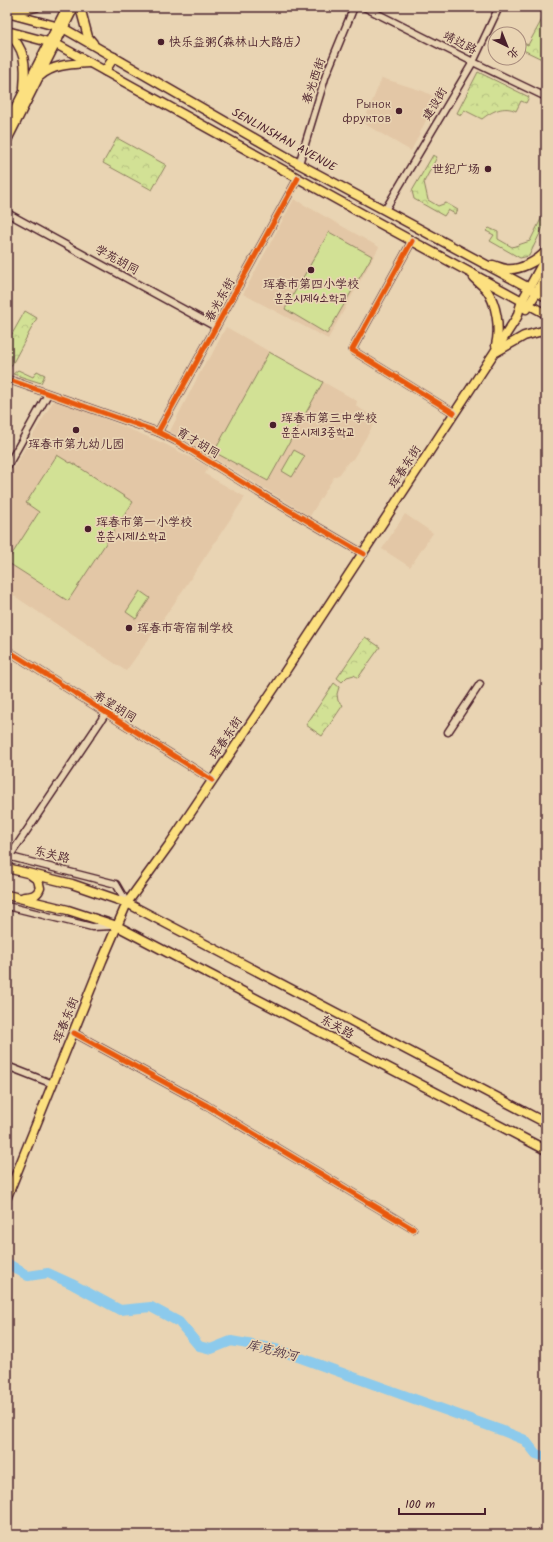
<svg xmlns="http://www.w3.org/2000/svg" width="553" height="1542" viewBox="0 0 553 1542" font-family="Kalam,'LXGW WenKai TC','Poor Story',sans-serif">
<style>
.built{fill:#e3c7a6}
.grass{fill:url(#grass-tufts);stroke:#8e8060}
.park{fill:url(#park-crowns);stroke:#8e8060}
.garden{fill:#d2e195;stroke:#8e8060}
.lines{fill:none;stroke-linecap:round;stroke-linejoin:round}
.river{stroke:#8ccaec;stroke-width:10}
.minor-casing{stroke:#4a1f2b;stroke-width:9}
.major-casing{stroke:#4a1f2b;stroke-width:11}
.minor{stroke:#e9d4b3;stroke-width:6}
.major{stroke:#fce080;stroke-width:8}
.cycleway-casing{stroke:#e9d4b3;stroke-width:8}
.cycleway{stroke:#e8590c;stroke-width:5}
.poi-dot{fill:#4a1f2b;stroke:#e9d4b3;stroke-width:1.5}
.labels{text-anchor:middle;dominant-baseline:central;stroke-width:3.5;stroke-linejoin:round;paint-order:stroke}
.poi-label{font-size:12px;fill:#4a1f2b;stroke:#e9d4b3;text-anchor:start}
.street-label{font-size:12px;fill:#4a1f2b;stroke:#e9d4b3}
.water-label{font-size:13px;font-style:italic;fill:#543948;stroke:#e9d4b3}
</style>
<defs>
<pattern id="grass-tufts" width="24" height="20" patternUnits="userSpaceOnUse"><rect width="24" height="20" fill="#d2e195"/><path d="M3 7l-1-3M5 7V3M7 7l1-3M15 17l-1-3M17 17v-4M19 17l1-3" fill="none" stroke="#b6c181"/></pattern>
<pattern id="park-crowns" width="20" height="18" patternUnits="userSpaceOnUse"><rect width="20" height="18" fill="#d2e195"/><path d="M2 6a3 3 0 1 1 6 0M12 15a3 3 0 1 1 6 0" fill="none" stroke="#b6c181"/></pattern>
</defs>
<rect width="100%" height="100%" fill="#e9d4b3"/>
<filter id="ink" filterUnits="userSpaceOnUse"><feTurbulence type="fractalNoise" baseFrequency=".025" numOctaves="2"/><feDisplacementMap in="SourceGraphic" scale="8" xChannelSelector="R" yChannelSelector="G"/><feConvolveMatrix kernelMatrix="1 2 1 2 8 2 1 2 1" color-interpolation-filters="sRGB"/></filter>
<g filter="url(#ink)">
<!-- built -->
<g class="built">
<polygon points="382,78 423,91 437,98 411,151 363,123"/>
<polygon points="294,199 379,247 328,339 243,294"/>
<polygon points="226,327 357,401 356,406 377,419 353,459 348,462 340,474 334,477 310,516 170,431 206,361 210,358"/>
<polygon points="55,398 165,444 208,467 205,474 245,497 173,605 126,671 7,591 7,479"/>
<polygon points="405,514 433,533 410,567 382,549"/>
</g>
<!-- grass -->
<polygon class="grass" points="18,370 33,377 37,371 45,375 41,383 13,374"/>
<!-- park -->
<g class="park">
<polygon points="546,12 546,61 519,48 519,41 528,45"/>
<path d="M 478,72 L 529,97 L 526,103 L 521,101 L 516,111 C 504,105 492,111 482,119 L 464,110 L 461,115 L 457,113 Z"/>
<polygon points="117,138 166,165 152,190 103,163"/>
<polygon points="433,155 437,157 424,182 428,200 438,206 446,203 458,210 455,214 448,210 444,216 414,199 412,191"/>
<polygon points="545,211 546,212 546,221 529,256 520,258 490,241 494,235 486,231 489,228 498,232 498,239 512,247 530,241"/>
<polygon points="25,311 37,318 8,372 7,343"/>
<polygon points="365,637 380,647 358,678 354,675 347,677 342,682 337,678"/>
<polygon points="334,683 339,687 337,694 338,701 343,705 322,736 306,725"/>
</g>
<!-- garden -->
<g class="garden">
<polygon points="329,232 372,256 327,334 285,309"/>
<polygon points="269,352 323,382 268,481 214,452"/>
<polygon points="294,450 305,456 292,477 282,471"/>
<polygon points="57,455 70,463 71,462 133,502 68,601 7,562 39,512 26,503"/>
<polygon points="140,591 150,598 136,619 126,612"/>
</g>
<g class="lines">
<!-- river -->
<polyline class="river" points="7,1263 28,1276 48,1273 72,1284 120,1310 151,1307 179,1322 199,1346 211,1349 231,1341 276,1349 503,1431 525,1440 536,1454 546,1457"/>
<!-- minor casing -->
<g class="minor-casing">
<g id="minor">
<polyline points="364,7 473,62 546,97"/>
<polyline points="299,164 326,75 354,7"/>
<polyline points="385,210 473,62 499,7"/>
<polyline points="7,213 216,327"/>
<polyline points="412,241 352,350 454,413"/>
<polyline points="7,379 158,432 176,441 258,492 364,554"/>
<polyline points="158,432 298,178"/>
<polyline points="7,467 48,394"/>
<polyline points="7,650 212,780"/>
<polyline points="448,732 480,684"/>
<polyline points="7,856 116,884 127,903"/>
<polyline points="7,860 106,713"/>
<polyline points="7,906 92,927 113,926"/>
<polyline points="74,1033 206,1105 413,1229"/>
<polyline points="7,1066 53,1084"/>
</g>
</g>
<!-- major casing -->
<g class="major-casing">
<g id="major">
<polyline points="80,7 88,37 93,43"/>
<polyline points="7,13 63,28 299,164 546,297"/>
<polyline points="10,13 36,7"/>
<polyline points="7,31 56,44 379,223 546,314"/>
<path d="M 7,32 C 26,49 26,65 24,88"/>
<polyline points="105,71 114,57"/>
<path d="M 40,76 C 53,64 73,64 89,63"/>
<polyline points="7,125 67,7"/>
<polyline points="7,140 74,7"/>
<path d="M 493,265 C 497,266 501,268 506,269 C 519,271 538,261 546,251"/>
<path d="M 474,278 C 478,282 482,285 486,289 C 497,304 500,328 496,345"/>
<polyline points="526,309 537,292 546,273"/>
<polyline points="496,352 524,336 546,330"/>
<polyline points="7,868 72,884 127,903 546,1123"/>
<polyline points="7,895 68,910 117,926 546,1150"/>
<path d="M 24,897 C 31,897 37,896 40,888 L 38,880 L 31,875"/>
<polyline points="7,1197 102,961 127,903 169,845 275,687 494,353 517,317 522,301 546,257"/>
</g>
</g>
<!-- minor -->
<use href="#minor" class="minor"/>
<!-- major -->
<use href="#major" class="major"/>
<!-- cycleway casing -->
<g class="cycleway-casing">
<g id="cycleway">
<polyline points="412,241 352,350 454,413"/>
<polyline points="7,379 158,432 176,441 258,492 364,554"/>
<polyline points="158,432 298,178"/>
<polyline points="7,650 212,780"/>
<polyline points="74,1033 206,1105 413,1229"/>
</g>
</g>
<!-- cycleway -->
<use href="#cycleway" class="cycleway"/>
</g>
</g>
<!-- markers -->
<g class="poi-dot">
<circle cx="161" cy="42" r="4"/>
<circle cx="399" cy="111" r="4"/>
<circle cx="488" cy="169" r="4"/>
<circle cx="311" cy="270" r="4"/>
<circle cx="273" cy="425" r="4"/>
<circle cx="76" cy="430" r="4"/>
<circle cx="88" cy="529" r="4"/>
<circle cx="129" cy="628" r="4"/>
</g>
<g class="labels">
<!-- poi labels -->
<g class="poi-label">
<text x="169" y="42">快乐益粥(森林山大路店)</text>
<text x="391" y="104" text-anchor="end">Рынок<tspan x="391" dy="14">фруктов</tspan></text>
<text x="480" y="169" text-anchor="end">世纪广场</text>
<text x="311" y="284" text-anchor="middle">珲春市第四小学校<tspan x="311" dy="14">훈춘시제4소학교</tspan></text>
<text x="281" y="418">珲春市第三中学校<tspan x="281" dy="14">훈춘시제3중학교</tspan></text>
<text x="76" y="444" text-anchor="middle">珲春市第九幼儿园</text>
<text x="96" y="522">珲春市第一小学校<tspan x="96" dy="14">훈춘시제1소학교</tspan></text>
<text x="137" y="628">珲春市寄宿制学校</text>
</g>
<!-- street labels -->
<g class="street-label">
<text transform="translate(460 43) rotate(27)">靖边路</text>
<text transform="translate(314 81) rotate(-71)">春光西街</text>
<text transform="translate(435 104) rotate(-59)">建设街</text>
<text transform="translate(284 140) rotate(29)">SENLINSHAN AVENUE</text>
<text transform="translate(117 260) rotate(29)">学苑胡同</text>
<text transform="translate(220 300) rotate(-61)">春光东街</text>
<text transform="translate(198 443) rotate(31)">育才胡同</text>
<text transform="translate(405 467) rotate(-57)">珲春东街</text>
<text transform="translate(115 707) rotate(32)">希望胡同</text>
<text transform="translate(226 738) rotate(-56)">珲春东街</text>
<text transform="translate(52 855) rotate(14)">东关路</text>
<text transform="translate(66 1020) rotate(-68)">珲春东街</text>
<text transform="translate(337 1027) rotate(28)">东关路</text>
</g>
<!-- water labels -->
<g class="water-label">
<text transform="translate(272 1351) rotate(14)">库克纳河</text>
</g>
</g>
<!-- margin -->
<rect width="553" height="1542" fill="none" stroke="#e9d4b3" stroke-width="24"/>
<rect x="12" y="12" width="529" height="1518" fill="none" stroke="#4a1f2b" stroke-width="1.5" filter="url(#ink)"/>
<!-- north arrow -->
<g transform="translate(507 46) rotate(137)"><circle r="19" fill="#e9d4b3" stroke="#a98c7d"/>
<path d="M0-3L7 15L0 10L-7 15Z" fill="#4a1f2b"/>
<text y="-6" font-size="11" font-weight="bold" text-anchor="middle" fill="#4a1f2b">北</text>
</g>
<!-- scale -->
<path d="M399 1508v6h86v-6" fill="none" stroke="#4a1f2b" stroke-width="2"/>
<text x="405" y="1508" font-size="12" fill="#4a1f2b" stroke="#e9d4b3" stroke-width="3" paint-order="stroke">100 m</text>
</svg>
